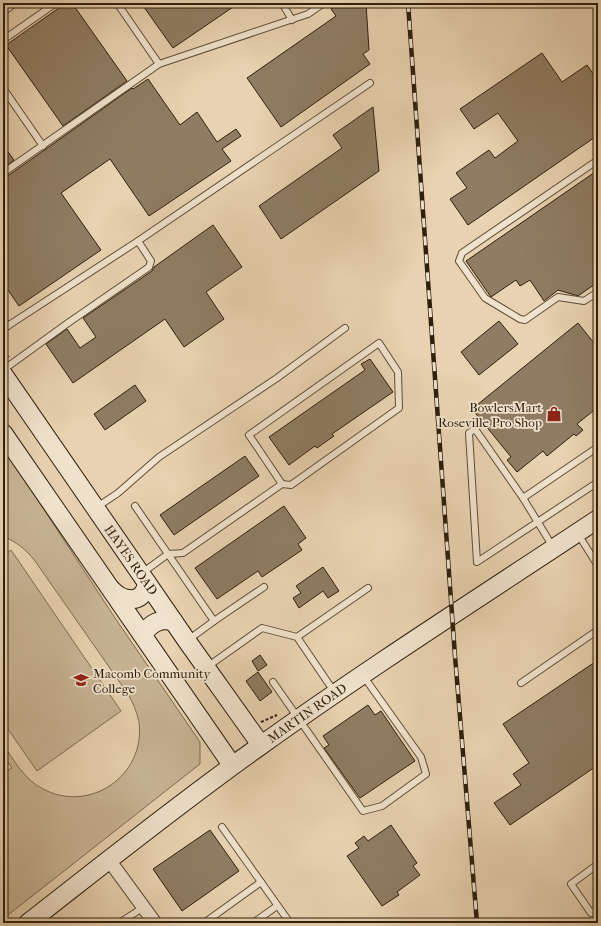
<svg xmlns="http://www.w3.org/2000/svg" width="601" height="926" viewBox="0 0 601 926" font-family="'IM FELL French Canon',serif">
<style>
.green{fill:#c8b495;stroke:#7b6a51}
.building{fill:#8f7c62;stroke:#2e1f0d}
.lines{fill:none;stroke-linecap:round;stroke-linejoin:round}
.lane-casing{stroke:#5c4c36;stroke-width:8}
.street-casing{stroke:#5c4c36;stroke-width:15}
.secondary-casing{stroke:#2e1f0d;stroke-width:20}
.path{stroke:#2e1f0d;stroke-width:2;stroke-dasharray:3 2;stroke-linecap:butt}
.lane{stroke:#f0e2cc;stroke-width:6}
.street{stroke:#f0e2cc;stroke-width:13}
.secondary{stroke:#f0e2cc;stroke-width:18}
.rail-casing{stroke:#2e1f0d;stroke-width:4.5}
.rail{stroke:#f0e2cc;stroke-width:3;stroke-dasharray:9;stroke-linecap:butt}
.labels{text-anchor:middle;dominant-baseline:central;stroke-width:3.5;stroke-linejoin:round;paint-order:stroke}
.poi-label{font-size:13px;fill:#2e1f0d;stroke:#f0e2cc;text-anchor:end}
.street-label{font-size:13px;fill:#2e1f0d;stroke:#f0e2cc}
</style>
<rect width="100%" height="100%" fill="#e8d2b1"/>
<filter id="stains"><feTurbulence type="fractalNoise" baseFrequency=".005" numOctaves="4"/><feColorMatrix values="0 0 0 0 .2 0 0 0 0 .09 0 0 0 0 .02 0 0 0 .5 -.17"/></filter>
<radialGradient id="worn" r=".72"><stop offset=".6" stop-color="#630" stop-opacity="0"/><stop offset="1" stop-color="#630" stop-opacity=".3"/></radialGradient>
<!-- green -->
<g class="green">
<path d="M 3,447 L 115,618 L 200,742 L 200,764 L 3,919 L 3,773 L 12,768 L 3,755 L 3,744 C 14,761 25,780 43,789 C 90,814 146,775 139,722 C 137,712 133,703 128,694 L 35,561 C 26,549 16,542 3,536 Z"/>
<polygon points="11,550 121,711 37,771 3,722 3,556"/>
</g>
<!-- building -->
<g class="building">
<polygon points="66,3 72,3 127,81 63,126 6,45"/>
<polygon points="141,3 239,3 173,48"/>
<polygon points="339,3 366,3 369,50 363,54 370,64 281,127 247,78 336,16 331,9"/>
<polygon points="542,53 562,82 587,65 598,81 598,135 468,225 450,199 467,188 456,173 489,150 495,158 518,141 498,113 474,129 460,109"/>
<polygon points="148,79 180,125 197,112 217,142 236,129 241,136 222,149 231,161 149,216 110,159 61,193 101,250 19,306 3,283 3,177 6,177 46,149 132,88 133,89"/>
<polygon points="373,107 379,171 281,239 259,206 342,148 333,135"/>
<polygon points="3,145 14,160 3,168"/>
<polygon points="598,170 598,282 578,296 558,290 544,301 530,280 520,286 516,280 491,297 466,261"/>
<polygon points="213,225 242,267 206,292 224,319 184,347 165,319 73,383 46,344 67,329 80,348 96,337 83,318 152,271 154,267"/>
<polygon points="499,321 518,344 479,375 461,352"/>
<polygon points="578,323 598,348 598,407 577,424 583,430 576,436 574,434 547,456 543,451 517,472 507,460 511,457 472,409"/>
<polygon points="370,359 393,392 332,434 334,436 317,448 315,446 289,465 269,437 365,370 361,364"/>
<polygon points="135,385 146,401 105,430 94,414"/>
<polygon points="245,456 259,476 174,535 160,515"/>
<polygon points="284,506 306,538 298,544 302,550 262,577 258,571 217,599 195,568"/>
<polygon points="323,567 339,591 328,598 323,591 299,608 293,598 301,593 296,586"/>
<polygon points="260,655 267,665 258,671 252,661"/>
<polygon points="598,660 598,765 510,825 494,803 521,785 513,774 529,763 503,724"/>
<polygon points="258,672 272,692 260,701 246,681"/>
<polygon points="368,705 375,715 381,711 415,761 360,798 324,748 329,745 323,736"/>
<polygon points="391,825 417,863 413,866 420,875 397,892 399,895 382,906 347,856 359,848 355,843 364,836 368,841"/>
<polygon points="210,830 239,871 182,911 153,869"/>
</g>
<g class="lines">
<!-- lane casing -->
<g class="lane-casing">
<g id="lane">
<polyline points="117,3 159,64"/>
<polyline points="282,3 292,20"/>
<polyline points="3,12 15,3"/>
<polyline points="3,40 56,3"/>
<polyline points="3,88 43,146"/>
<polyline points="598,160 462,253 459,261 485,298 520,319 525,320 558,297 584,301 598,292"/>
<polyline points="3,173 159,64 308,14 324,3"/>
<polyline points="3,319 8,326"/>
<polyline points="3,329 138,241 370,83"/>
<polyline points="3,370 68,323 149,267 151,261 138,241"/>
<polyline points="523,498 475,429 469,433 477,562 598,482"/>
<polyline points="135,506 168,554 183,553 282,484 291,485 399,408 398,372 379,343 249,435 282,484"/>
<polyline points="97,507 118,493 159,457 277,378 345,328"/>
<polyline points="578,534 598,566"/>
<polyline points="553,547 523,498 598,447"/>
<polyline points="142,573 168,554 214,621 188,640"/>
<polyline points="214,621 264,587"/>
<polyline points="297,637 368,588"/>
<polyline points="207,667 262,628 297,637 335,693"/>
<polyline points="273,682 363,811 382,806 426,774 421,757 364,677"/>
<polyline points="521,683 598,630"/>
<polyline points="598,872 594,867 571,884 591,913 598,908"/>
<polyline points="261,882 290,923"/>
<polyline points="119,923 144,907"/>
<polyline points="204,923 261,882 222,827"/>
<polyline points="253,923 277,906"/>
</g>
</g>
<!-- street casing -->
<g class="street-casing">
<polyline id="street" points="109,860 155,923"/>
</g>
<!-- secondary casing -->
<g class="secondary-casing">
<g id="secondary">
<polyline points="3,374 187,641 261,745"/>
<polyline points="3,433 232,765"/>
<path d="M 111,589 C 124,603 144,604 147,583"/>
<path d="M 143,635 C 149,624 161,617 174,622"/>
<path d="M 28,923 C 105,863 181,802 260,746 C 370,667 485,594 598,519"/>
</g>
</g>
<!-- path -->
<g class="path">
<polyline points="3,348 9,357"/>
<polyline points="261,722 277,715"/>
</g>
<!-- lane -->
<use href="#lane" class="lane"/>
<!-- street -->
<use href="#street" class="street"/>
<!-- secondary -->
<use href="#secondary" class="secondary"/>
<!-- rail casing -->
<g class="rail-casing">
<polyline id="rail" points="408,3 455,656 477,923"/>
</g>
<!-- rail -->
<use href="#rail" class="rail"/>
</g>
<!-- icons -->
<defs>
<g id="shop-bare" transform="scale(1.2)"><path d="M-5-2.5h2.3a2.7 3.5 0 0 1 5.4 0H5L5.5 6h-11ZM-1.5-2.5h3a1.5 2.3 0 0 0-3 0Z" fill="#8f2418" stroke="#f0e2cc" stroke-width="2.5" paint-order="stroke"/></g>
<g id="university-bare" transform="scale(1.2)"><path d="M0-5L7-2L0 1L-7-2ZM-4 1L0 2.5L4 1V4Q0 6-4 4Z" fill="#8f2418" stroke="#f0e2cc" stroke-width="2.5" paint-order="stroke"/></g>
</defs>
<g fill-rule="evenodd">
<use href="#shop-bare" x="554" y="414"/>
<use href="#university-bare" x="81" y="680"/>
</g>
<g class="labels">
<!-- poi labels -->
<g class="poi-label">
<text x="542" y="407">BowlersMart<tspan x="542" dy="15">Roseville Pro Shop</tspan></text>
<text x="93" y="673" text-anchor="start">Macomb Community<tspan x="93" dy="15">College</tspan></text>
</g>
<!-- street labels -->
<g class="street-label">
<text transform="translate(131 560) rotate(55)">HAYES ROAD</text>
<text transform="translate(307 713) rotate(-35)">MARTIN ROAD</text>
</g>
</g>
<!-- margin -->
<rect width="601" height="926" fill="none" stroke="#e8d2b1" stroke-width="16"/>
<rect x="4" y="4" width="593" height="918" fill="none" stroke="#2e1f0d" stroke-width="2"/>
<rect x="8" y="8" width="585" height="910" fill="none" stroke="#2e1f0d"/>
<rect width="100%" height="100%" filter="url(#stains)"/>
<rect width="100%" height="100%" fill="url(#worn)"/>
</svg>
